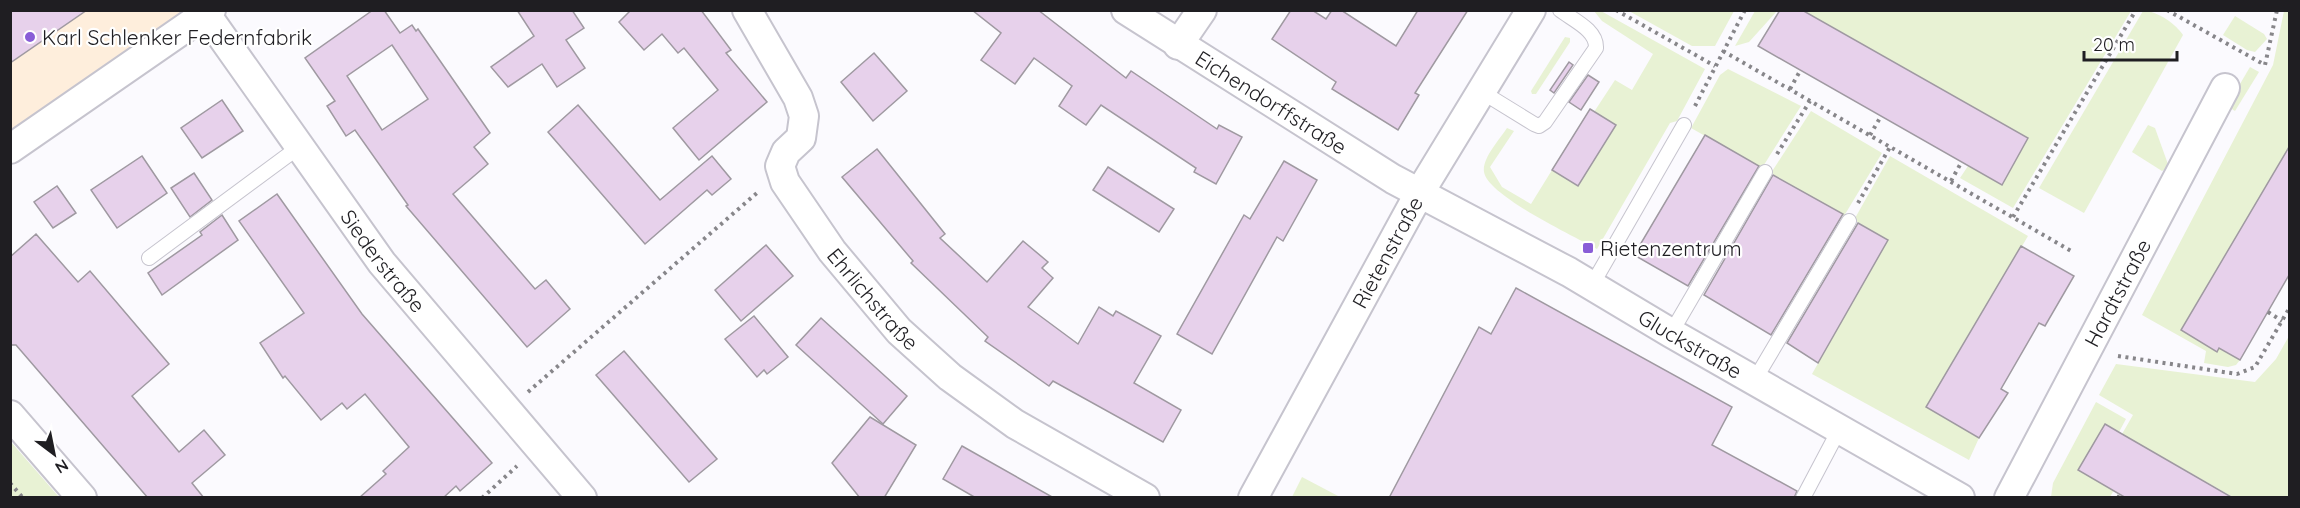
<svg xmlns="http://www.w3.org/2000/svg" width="2300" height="508" viewBox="0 0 2300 508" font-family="Quicksand,sans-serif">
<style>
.industrial{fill:#feeedc}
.green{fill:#e8f2d4}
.building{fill:#e7d1eb;stroke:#9f99a1;stroke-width:1.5;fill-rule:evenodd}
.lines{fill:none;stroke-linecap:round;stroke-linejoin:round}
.service-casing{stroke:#c6c4ce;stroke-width:16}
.minor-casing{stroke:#c6c4ce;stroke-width:32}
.path{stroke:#87868a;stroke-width:4;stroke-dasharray:3 4.5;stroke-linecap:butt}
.service{stroke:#fff;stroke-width:14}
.minor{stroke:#fff;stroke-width:28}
.poi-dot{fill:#895dd7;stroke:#fff;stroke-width:2}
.labels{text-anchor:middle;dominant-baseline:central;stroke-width:4.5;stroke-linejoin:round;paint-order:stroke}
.poi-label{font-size:21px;fill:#1f1e22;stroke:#fff;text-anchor:start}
.street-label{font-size:21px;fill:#1f1e22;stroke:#fff}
</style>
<rect width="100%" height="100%" fill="#fbfafe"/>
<!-- industrial -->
<polygon class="industrial" points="11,11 211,11 11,149"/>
<!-- green -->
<g class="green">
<path d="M 1594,11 L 1601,11 L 1705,69 L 1677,121 L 1670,123 L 1597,249 C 1574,236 1488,196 1484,172 C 1482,158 1500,139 1507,128 L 1514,131 L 1490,167 L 1502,187 L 1531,204 L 1552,170 L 1578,186 L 1616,125 L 1594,112 L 1615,80 L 1632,90 L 1653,54 L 1602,21 Z"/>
<polygon points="1629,11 1734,11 1715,46 1692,46"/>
<polygon points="1755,11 1777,11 1749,42 1735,46"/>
<polygon points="1802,11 2131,11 2013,208 1960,178 1968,166 2002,185 2027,139"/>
<path d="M 2143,11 C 2156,10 2176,24 2183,35 L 2084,213 L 2039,188 Z"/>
<polygon points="2284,11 2289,11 2289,147 2181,330 2217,351 2219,348 2240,360 2236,365 2228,367 2204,363 2206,351 2142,315 2273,65"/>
<polygon points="2235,16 2264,34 2267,39 2255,52 2247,50 2223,35"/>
<polygon points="1565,37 1570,38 1570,42 1536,94 1532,94 1531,91"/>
<polygon points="2250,67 2259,72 2235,111 2227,106"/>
<polygon points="1728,69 1801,106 1762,168 1691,128 1720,75"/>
<polygon points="1811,111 1882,153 1844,216 1771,173"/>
<polygon points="2148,125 2155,128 2169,167 2162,171 2132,152"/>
<polygon points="1890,156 2028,236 1927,407 1979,438 1969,460 1812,374 1888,240 1854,220"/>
<polygon points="2289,336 2289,497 2233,497 2122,434 2133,415 2099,395 2116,364 2255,382 2276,359"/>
<polygon points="2096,402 2126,419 2119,432 2105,424 2079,470 2114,490 2110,497 2051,497 2053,483"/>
<polygon points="11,442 59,497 11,497"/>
<polygon points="1302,477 1340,497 1292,497"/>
</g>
<!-- building -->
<g class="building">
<polygon points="10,10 87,10 10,63"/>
<path d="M 373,10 L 384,10 L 400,33 L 412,25 L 416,31 L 418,29 L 490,133 L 474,147 L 488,164 L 453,194 L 535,289 L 546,280 L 570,309 L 527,347 L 406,206 L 408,205 L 355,130 L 346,136 L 327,106 L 335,101 L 305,58 ZM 392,45 L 428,99 L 382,130 L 347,76 Z"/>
<polygon points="517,10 572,10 584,28 566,40 585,68 557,87 542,64 508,87 491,67 534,36"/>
<polygon points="631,10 701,10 731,50 726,53 767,102 699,160 673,128 718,90 684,48 678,53 662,34 644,50 619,22"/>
<polygon points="972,10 1038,10 1126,78 1131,71 1217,129 1219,125 1242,137 1216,184 1194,172 1196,168 1101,105 1086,125 1059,106 1072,86 1034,58 1015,84 981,60 1001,33"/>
<polygon points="1291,10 1312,10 1326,19 1332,10 1341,10 1396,46 1418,10 1468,10 1415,93 1419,95 1398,130 1332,89 1336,82 1272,39"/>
<polygon points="1780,10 1802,10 2028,138 2002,185 1758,46"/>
<polygon points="874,53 907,91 873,121 841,82"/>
<polygon points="1569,62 1573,65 1554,93 1550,90"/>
<polygon points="1588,75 1599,82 1581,110 1569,102"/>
<polygon points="222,100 243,131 202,158 181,128"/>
<polygon points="578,105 660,200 712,156 731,179 712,195 707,190 645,244 548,132"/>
<polygon points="1590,109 1616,125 1578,186 1552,170"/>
<polygon points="1705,135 1759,166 1688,286 1634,255"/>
<polygon points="2289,147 2289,275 2240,360 2219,348 2217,352 2181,330"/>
<polygon points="877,149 945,234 940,238 987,282 1023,241 1048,262 1042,268 1053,278 1028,307 1078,344 1099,307 1113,316 1116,311 1161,336 1134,383 1181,410 1163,442 1053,381 1049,386 985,341 988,337 911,263 913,261 842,177"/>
<polygon points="142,156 167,193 117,228 91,190"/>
<polygon points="1284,161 1317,180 1283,241 1277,237 1212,354 1177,334 1244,215 1250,219"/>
<polygon points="1108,167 1174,209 1159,232 1093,190"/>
<polygon points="194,173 212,200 190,217 171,188"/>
<polygon points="1773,175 1843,214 1771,335 1704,295"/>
<polygon points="57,186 76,213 53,228 34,202"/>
<polygon points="277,194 362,314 492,463 460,491 456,486 443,498 359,498 386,474 383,471 409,447 365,394 347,409 342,403 321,420 285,376 283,378 260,343 304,313 239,221"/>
<polygon points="222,215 238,240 162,295 148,273 202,235 200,232"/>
<polygon points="1858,223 1888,240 1818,363 1787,343"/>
<polygon points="36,234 78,282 90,271 169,364 132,396 179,452 204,430 225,455 192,483 204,498 148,498 16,345 10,345 10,257"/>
<polygon points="766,245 793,276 741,321 715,290"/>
<polygon points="2021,246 2074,276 2045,326 2039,323 2001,389 2008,393 1979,438 1926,407"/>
<polygon points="1516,288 1732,407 1712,445 1797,491 1794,498 1389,498 1479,327 1491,334"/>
<polygon points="754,316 788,357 767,374 764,370 757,377 725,339"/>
<polygon points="821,318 907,396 883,424 796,345"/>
<polygon points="624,351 717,459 689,482 596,375"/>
<polygon points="870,417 916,445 884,498 860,498 832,463"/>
<polygon points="2105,424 2122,434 2233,498 2126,498 2078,470"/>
<polygon points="962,446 1054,498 976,498 943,479"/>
</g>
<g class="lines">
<!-- service casing -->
<g class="service-casing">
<g id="service">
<path d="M 1482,92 L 1534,124 L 1539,126 L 1545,122 L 1596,48 C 1597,30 1573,20 1560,10"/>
<polyline points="149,258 299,147"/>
<polyline points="1592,285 1684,125"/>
<polyline points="1671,333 1765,172"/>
<polyline points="1754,381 1849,221"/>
<polyline points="1803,498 1840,428"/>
</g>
</g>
<!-- minor casing -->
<g class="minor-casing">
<g id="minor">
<path id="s1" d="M 203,10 L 382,263 L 582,498"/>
<path id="s2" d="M 747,10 L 798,98 L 804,116 L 801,138 L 786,152 L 780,166 L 785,182 L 832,251 L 899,331 L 950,377 L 1015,424 L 1145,498"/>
<path id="s3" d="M 1126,10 L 1393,179 L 1569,272 L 1671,333 L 1960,498"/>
<polyline points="1178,45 1202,10"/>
<polyline points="10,149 211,10"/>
<polyline points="10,415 82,498"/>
<path id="s4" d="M 1253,498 L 1420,192 L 1531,10"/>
<path id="s5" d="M 2009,498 L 2225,88"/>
</g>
</g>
<!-- path -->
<g class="path">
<polyline points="1616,10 1715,66"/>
<polyline points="2167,10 2265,65 2277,10"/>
<polyline points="1723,51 2073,252"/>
<polyline points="1790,89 1800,71"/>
<polyline points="1695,106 1745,10"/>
<polyline points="1870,135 1880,118"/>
<polyline points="1777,154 1810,101"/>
<polyline points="1951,181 1961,163"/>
<polyline points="1858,203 1890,147"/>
<polyline points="2013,217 2136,10"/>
<polyline points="2268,312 2282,321"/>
<polyline points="2118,356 2237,374 2255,367 2290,307"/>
<polyline points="528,392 758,192"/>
<polyline points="10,483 23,498"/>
<polyline points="482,498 517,466"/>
<polyline points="2118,498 2120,494"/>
</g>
<!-- service -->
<use href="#service" class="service"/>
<!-- minor -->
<use href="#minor" class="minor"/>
</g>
<!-- markers -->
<g class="poi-dot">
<circle cx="30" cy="37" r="6"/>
<rect x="1582" y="242" width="12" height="12" rx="3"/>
</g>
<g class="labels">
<!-- poi labels -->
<g class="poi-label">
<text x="42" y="37">Karl Schlenker Federnfabrik</text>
<text x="1600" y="248">Rietenzentrum</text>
</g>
<!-- street labels -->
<g class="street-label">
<text stroke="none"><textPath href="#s3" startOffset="172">Eichendorffstraße</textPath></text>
<text stroke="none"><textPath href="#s4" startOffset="280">Rietenstraße</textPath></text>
<text stroke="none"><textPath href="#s1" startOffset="309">Siederstraße</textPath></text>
<text stroke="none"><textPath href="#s5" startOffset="232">Hardtstraße</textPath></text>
<text stroke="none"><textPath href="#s2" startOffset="342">Ehrlichstraße</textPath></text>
<text stroke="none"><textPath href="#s3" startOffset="656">Gluckstraße</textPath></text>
</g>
</g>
<!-- border -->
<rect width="2300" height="508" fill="none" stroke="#1f1e22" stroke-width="24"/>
<!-- north arrow -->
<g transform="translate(54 454) rotate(148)" stroke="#ffffff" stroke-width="4.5" paint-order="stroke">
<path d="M0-4.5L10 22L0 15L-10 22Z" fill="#1f1e22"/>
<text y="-9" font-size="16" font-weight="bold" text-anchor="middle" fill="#1f1e22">N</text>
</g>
<!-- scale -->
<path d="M2084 51v9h93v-9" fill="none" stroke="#1f1e22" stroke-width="3"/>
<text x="2093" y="51" font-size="18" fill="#1f1e22" stroke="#ffffff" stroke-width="4.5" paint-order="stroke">20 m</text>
</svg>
